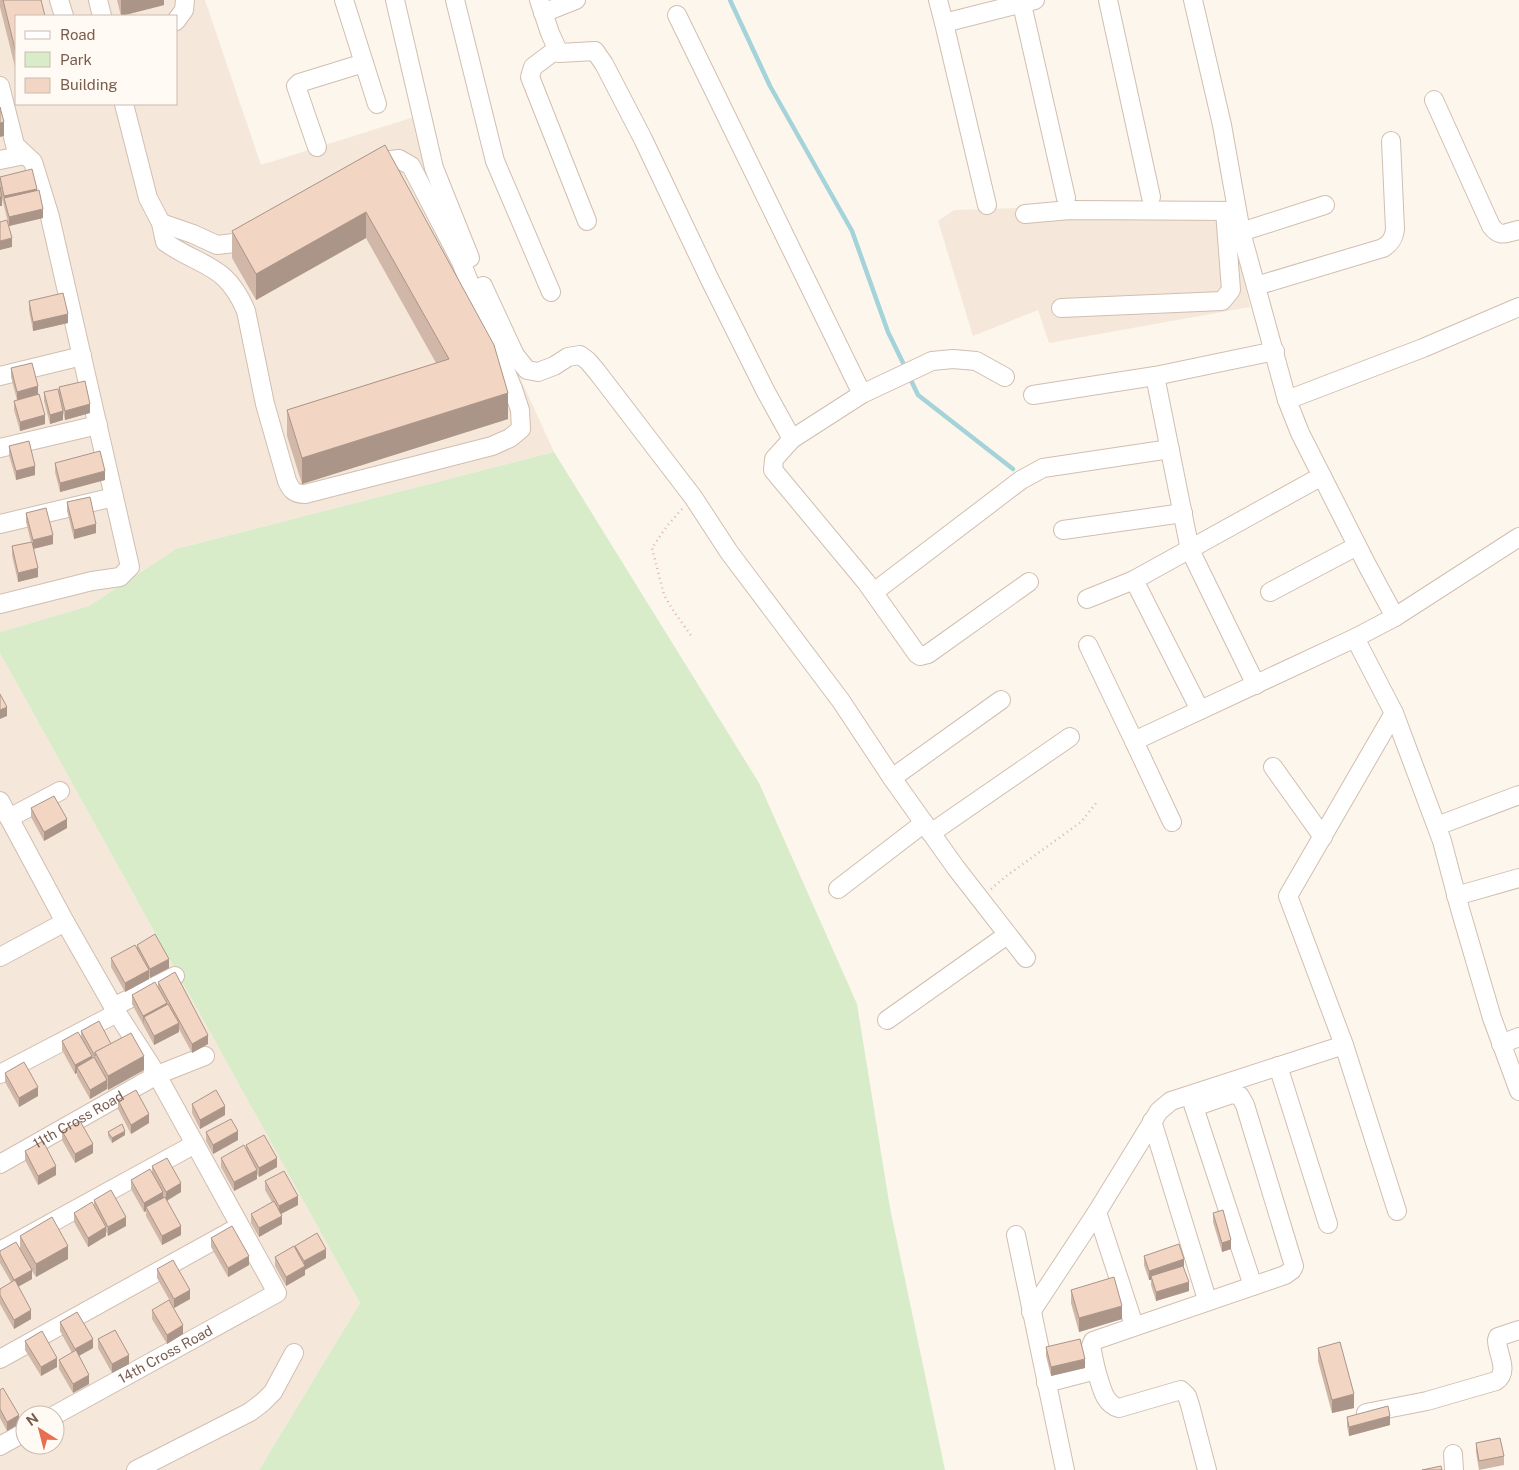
<svg xmlns="http://www.w3.org/2000/svg" width="1519" height="1470" viewBox="0 0 1519 1470" font-family="'Public Sans',sans-serif">
<style>
.residential{fill:#f5e8da;fill-rule:evenodd}
.green{fill:#d8ecc9}
.lines{fill:none;stroke-linecap:round;stroke-linejoin:round}
.stream{stroke:#a5d3da;stroke-width:4.5}
.minor-casing{stroke:#d1beb0;stroke-width:20}
.path{stroke:#d9b8a5;stroke-width:2.5;stroke-dasharray:1 4;stroke-linecap:butt}
.minor{stroke:#fff;stroke-width:18}
.wall{fill:#d1b7a8}
.shaded-wall{fill:#aa9588}
.building{fill:#f3d5c3;stroke:#aa9588}
.labels{text-anchor:middle;dominant-baseline:central;stroke-width:4;stroke-linejoin:round;paint-order:stroke}
.street-label{font-size:14px;fill:#7a5c4d;stroke:#fffaf3}
</style>
<rect width="100%" height="100%" fill="#fdf6ec"/>
<!-- residential -->
<g class="residential">
<path d="M 0,0 L 205,0 L 261,165 L 414,117 L 425,169 L 554,452 L 176,549 L 89,606 L 0,632 ZM 16,16 L 176,16 L 176,104 L 16,104 Z"/>
<polygon points="1227,202 1250,307 1049,343 1038,310 973,336 938,221 954,210"/>
<path d="M 0,653 L 360,1303 L 259,1470 L 0,1470 ZM 25,1415 L 55,1415 L 55,1445 L 25,1445 Z"/>
</g>
<!-- green -->
<polygon class="green" points="554,452 759,783 857,1004 890,1208 945,1470 259,1470 360,1303 0,653 0,632 89,606 176,549"/>
<g class="lines">
<!-- stream -->
<g class="stream">
<polyline points="730,0 770,86 852,231 888,332 906,369"/>
<polyline points="909,376 918,395 1013,469"/>
</g>
<!-- minor casing -->
<g class="minor-casing">
<g id="minor">
<polyline points="59,0 64,16"/>
<polyline points="98,0 102,16"/>
<polyline points="344,0 377,104"/>
<polyline points="395,0 434,168 470,258"/>
<polyline points="455,0 495,161 551,292"/>
<polyline points="539,0 550,33 559,53 595,51 604,64 643,139 710,280 766,392 792,439 774,459 773,470 866,582 917,654 920,656 928,654 1029,582"/>
<polyline points="938,0 944,23"/>
<polyline points="1021,0 1066,198"/>
<polyline points="1108,0 1151,197"/>
<polyline points="1193,0 1222,125 1241,232 1287,400 1300,433 1367,565 1395,617 1355,638 1394,713 1442,841 1460,909 1492,1018 1519,1091"/>
<polyline points="543,13 576,0"/>
<polyline points="677,15 862,394"/>
<polyline points="176,21 184,10 185,0"/>
<polyline points="557,49 533,67 530,77 587,221"/>
<polyline points="0,86 15,145 33,162 50,217 130,567 120,577 92,581 0,604"/>
<path d="M 1434,100 L 1491,226 C 1501,239 1506,232 1519,230"/>
<path d="M 124,104 L 148,198 L 161,223 L 165,242 C 202,268 226,263 246,311 L 265,404 L 287,481 C 291,490 294,494 305,494 L 492,446 L 510,438 L 521,429 L 520,410 L 513,389 L 461,262 L 411,166 L 399,159 L 383,161 L 372,166"/>
<polyline points="317,147 296,86 299,83 364,63"/>
<polyline points="0,160 25,155"/>
<polyline points="987,205 944,23 1035,0"/>
<polyline points="1025,214 1070,210 1237,211"/>
<polyline points="161,223 193,234 217,245 234,243 254,232"/>
<polyline points="1241,232 1325,205"/>
<polyline points="483,286 515,355 527,370 538,372 554,366 568,357 580,355 588,361 598,373 693,497 729,552 841,701 892,778 956,868 1026,958"/>
<path d="M 1256,286 L 1383,248 C 1391,243 1394,238 1395,229 L 1391,141"/>
<polyline points="1061,308 1222,301 1231,290 1225,211"/>
<polyline points="0,376 82,356"/>
<polyline points="1155,376 1190,550 1256,685"/>
<polyline points="1033,395 1155,376 1275,351"/>
<polyline points="1287,400 1423,348 1519,307"/>
<polyline points="792,439 862,394 932,361 953,359 976,361 1005,377"/>
<polyline points="0,448 98,425"/>
<polyline points="0,524 114,497"/>
<polyline points="1063,530 1183,513"/>
<polyline points="1134,580 1200,710"/>
<polyline points="874,592 1021,480 1043,468 1170,449"/>
<polyline points="1270,592 1357,546"/>
<polyline points="1087,599 1134,580 1322,476"/>
<polyline points="1395,617 1519,537"/>
<polyline points="1088,645 1134,741"/>
<polyline points="1394,713 1288,896 1344,1045 1397,1211"/>
<polyline points="1273,767 1323,837"/>
<polyline points="892,778 1001,700"/>
<polyline points="0,801 65,922 117,1013 0,1074"/>
<polyline points="9,818 60,791"/>
<polyline points="1172,822 1134,741 1355,638"/>
<polyline points="1437,826 1519,795"/>
<polyline points="931,833 1070,737"/>
<polyline points="838,889 924,823"/>
<polyline points="1456,896 1519,878"/>
<polyline points="0,957 65,922"/>
<polyline points="113,1007 175,976"/>
<polyline points="887,1020 1007,935"/>
<polyline points="1501,1044 1519,1037"/>
<polyline points="1278,1066 1328,1224"/>
<polyline points="1191,1098 1253,1286"/>
<polyline points="1152,1121 1205,1293"/>
<path id="s1" d="M 0,1164 L 157,1075 L 205,1056"/>
<polyline points="1097,1212 1132,1319"/>
<polyline points="1016,1235 1065,1470"/>
<polyline points="0,1251 195,1144"/>
<polyline points="1031,1312 1097,1212 1159,1111 1171,1101 1344,1045"/>
<polyline points="0,1359 231,1231"/>
<polyline points="1096,1370 1091,1346 1093,1341 1285,1275 1292,1270 1294,1266 1245,1105 1240,1096 1232,1094 1194,1107"/>
<path d="M 1046,1383 L 1096,1370 C 1101,1384 1103,1404 1119,1408 L 1181,1390 L 1187,1396 L 1190,1405 L 1207,1470"/>
<path d="M 1366,1413 L 1427,1401 L 1496,1381 C 1510,1371 1497,1354 1497,1340 L 1498,1337 L 1519,1330"/>
<path id="s2" d="M 55,1415 L 277,1293 L 157,1075 L 117,1013"/>
<polyline points="0,1446 25,1432"/>
<polyline points="1453,1454 1454,1470"/>
<polyline points="136,1470 250,1412 263,1402 273,1392 294,1353"/>
</g>
</g>
<!-- path -->
<g class="path">
<polyline points="682,509 667,526 652,548 664,595 674,612 693,638"/>
<polyline points="991,889 1005,877 1081,822 1097,802"/>
</g>
<!-- minor -->
<use href="#minor" class="minor"/>
</g>
<!-- wall -->
<g class="wall">
<polygon points="0,0 41,0 16,16 16,71 0,7"/>
<polygon points="117,0 164,0 164,5 121,16"/>
<polygon points="385,145 508,419 302,484 287,436 287,410 436,363 366,238 256,300 232,258 232,231"/>
<polygon points="0,177 37,190 43,218 9,226 2,198 2,206 0,206"/>
<polygon points="29,301 68,323 33,331 29,310"/>
<polygon points="11,368 38,394 45,424 20,431 14,410 14,401 17,400 11,377"/>
<polygon points="59,387 90,413 65,420 63,412 63,420 50,424 44,401 44,392 59,396"/>
<polygon points="9,446 35,475 16,480 9,455"/>
<polygon points="55,463 105,480 60,492 55,472"/>
<polygon points="67,502 96,533 74,539 67,511"/>
<polygon points="26,513 53,544 33,549 38,577 18,582 12,555 12,546 31,542 26,522"/>
<polygon points="31,808 67,828 44,841 31,817"/>
<polygon points="137,945 169,968 150,978 149,976 149,979 125,992 111,967 111,958 137,948"/>
<polygon points="158,982 208,1044 192,1053 179,1029 179,1032 154,1045 132,1004 132,995 158,988"/>
<polygon points="81,1031 111,1044 144,1070 108,1090 107,1087 107,1089 90,1099 77,1076 77,1073 75,1074 62,1050 62,1041 81,1036"/>
<polygon points="5,1073 38,1096 19,1107 5,1082"/>
<polygon points="118,1100 149,1123 131,1134 118,1109"/>
<polygon points="192,1104 225,1115 200,1129 192,1113"/>
<polygon points="62,1131 93,1153 75,1163 62,1140"/>
<polygon points="108,1132 125,1135 112,1143 108,1136"/>
<polygon points="206,1132 238,1140 213,1154 206,1141"/>
<polygon points="246,1145 277,1167 259,1177 257,1174 257,1179 234,1191 221,1167 221,1158 246,1150"/>
<polygon points="25,1151 56,1175 38,1185 25,1160"/>
<polygon points="152,1166 181,1192 167,1201 181,1235 162,1245 146,1216 146,1211 144,1212 131,1189 131,1180 152,1173"/>
<polygon points="265,1181 298,1205 281,1214 282,1224 259,1237 251,1223 251,1214 272,1202 265,1190"/>
<polygon points="94,1200 126,1226 108,1236 106,1231 106,1236 88,1247 74,1222 74,1213 94,1206"/>
<polygon points="1213,1213 1231,1249 1222,1252 1213,1222"/>
<polygon points="20,1236 68,1259 36,1277 32,1271 32,1279 18,1287 31,1319 14,1329 0,1304 0,1289 11,1282 0,1263 0,1251 20,1248"/>
<polygon points="211,1238 249,1265 228,1277 211,1247"/>
<polygon points="295,1246 326,1258 305,1270 305,1275 286,1286 275,1266 275,1257 295,1249"/>
<polygon points="1144,1256 1184,1268 1189,1291 1156,1301 1151,1285 1151,1280 1149,1280 1144,1265"/>
<polygon points="157,1269 190,1299 174,1308 157,1278"/>
<polygon points="1071,1290 1122,1319 1079,1332 1071,1303"/>
<polygon points="152,1310 183,1334 167,1344 152,1319"/>
<polygon points="60,1322 93,1348 79,1356 89,1384 73,1393 59,1369 59,1360 72,1353 60,1331"/>
<polygon points="98,1339 129,1364 112,1373 98,1348"/>
<polygon points="25,1341 57,1367 41,1376 25,1350"/>
<polygon points="1046,1347 1085,1368 1051,1376 1046,1356"/>
<polygon points="1318,1348 1354,1408 1332,1413 1318,1361"/>
<polygon points="0,1390 19,1424 7,1431 0,1418"/>
<polygon points="1347,1417 1390,1425 1349,1436 1347,1426"/>
<polygon points="1476,1443 1504,1456 1504,1465 1479,1470 1476,1452"/>
</g>
<!-- shaded-wall -->
<g class="shaded-wall">
<polygon points="121,0 164,0 164,5 121,16"/>
<polygon points="4,122 4,136 0,137 0,123"/>
<polygon points="37,189 37,198 4,198 4,205 4,196"/>
<rect x="0" y="197" width="2" height="9"/>
<polygon points="43,209 43,218 9,226 9,217"/>
<polygon points="366,212 366,238 256,300 256,274"/>
<polygon points="12,238 12,247 0,250 0,241"/>
<polygon points="68,314 68,323 33,331 33,322"/>
<polygon points="38,386 38,395 17,401 17,392"/>
<polygon points="508,393 508,419 302,484 302,458"/>
<polygon points="90,404 90,413 65,420 65,411"/>
<polygon points="63,411 63,420 50,424 50,415"/>
<polygon points="45,415 45,424 20,431 20,422"/>
<polygon points="35,466 35,475 16,480 16,471"/>
<polygon points="105,471 105,480 60,492 60,483"/>
<polygon points="96,524 96,533 74,539 74,530"/>
<polygon points="53,535 53,544 33,549 33,540"/>
<polygon points="38,568 38,577 18,582 18,573"/>
<polygon points="7,707 7,716 0,719 0,710"/>
<polygon points="67,819 67,828 44,841 44,832"/>
<polygon points="169,959 169,968 150,978 150,969"/>
<polygon points="149,970 149,979 125,992 125,983"/>
<polygon points="167,1003 167,1012 144,1017 143,1025 143,1016"/>
<polygon points="179,1023 179,1032 154,1045 154,1036"/>
<polygon points="208,1035 208,1044 192,1053 192,1044"/>
<polygon points="92,1056 92,1065 77,1067 77,1073 75,1074 75,1065"/>
<polygon points="144,1056 144,1070 108,1090 108,1076"/>
<polygon points="107,1080 107,1089 90,1099 90,1090"/>
<polygon points="38,1087 38,1096 19,1107 19,1098"/>
<polygon points="225,1106 225,1115 200,1129 200,1120"/>
<polygon points="149,1114 149,1123 131,1134 131,1125"/>
<polygon points="125,1131 125,1135 112,1143 112,1138"/>
<polygon points="238,1131 238,1140 213,1154 213,1145"/>
<polygon points="93,1144 93,1153 75,1163 75,1154"/>
<polygon points="277,1158 277,1167 259,1177 259,1168"/>
<polygon points="56,1166 56,1175 38,1185 38,1176"/>
<polygon points="257,1170 257,1179 234,1191 234,1182"/>
<polygon points="181,1183 181,1192 166,1201 166,1192"/>
<polygon points="163,1192 163,1201 146,1207 146,1211 144,1212 144,1203"/>
<polygon points="298,1196 298,1205 279,1215 279,1206"/>
<polygon points="282,1216 282,1224 259,1237 259,1228"/>
<polygon points="126,1217 126,1226 108,1236 108,1227"/>
<polygon points="181,1226 181,1235 162,1245 162,1236"/>
<polygon points="106,1227 106,1236 88,1247 88,1238"/>
<polygon points="1231,1240 1231,1249 1222,1252 1222,1243"/>
<polygon points="68,1246 68,1259 36,1277 36,1264"/>
<polygon points="326,1249 326,1258 305,1270 305,1275 286,1286 286,1277 304,1267 304,1261"/>
<polygon points="249,1256 249,1265 228,1277 228,1268"/>
<polygon points="1184,1259 1184,1268 1151,1276 1151,1280 1149,1280 1149,1271"/>
<polygon points="32,1270 32,1279 14,1289 14,1280"/>
<polygon points="1189,1282 1189,1291 1156,1301 1156,1292"/>
<polygon points="190,1290 190,1299 174,1308 174,1299"/>
<polygon points="1122,1306 1122,1319 1079,1332 1079,1318"/>
<polygon points="31,1310 31,1319 14,1329 14,1320"/>
<polygon points="183,1325 183,1334 167,1344 167,1335"/>
<polygon points="93,1339 93,1348 75,1358 75,1349"/>
<polygon points="129,1355 129,1364 112,1373 112,1364"/>
<polygon points="57,1358 57,1367 41,1376 41,1367"/>
<polygon points="1085,1359 1085,1368 1051,1376 1051,1367"/>
<polygon points="89,1375 89,1384 73,1393 73,1384"/>
<polygon points="1354,1394 1354,1408 1332,1413 1332,1400"/>
<polygon points="19,1415 19,1424 7,1431 7,1422"/>
<polygon points="1390,1416 1390,1425 1349,1436 1349,1427"/>
</g>
<!-- building -->
<g class="building">
<polygon points="3,0 41,0 45,16 16,16 16,53"/>
<polygon points="0,107 4,122 0,123"/>
<polygon points="385,145 494,345 508,393 302,458 287,410 449,359 366,212 256,274 232,231"/>
<polygon points="32,169 37,189 4,196 0,177"/>
<polygon points="0,187 2,197 0,197"/>
<polygon points="39,190 43,209 9,217 4,198"/>
<polygon points="7,220 12,238 0,241 0,222"/>
<polygon points="63,293 68,314 33,322 29,301"/>
<polygon points="32,363 38,386 17,392 11,368"/>
<polygon points="85,381 90,404 65,411 59,387"/>
<polygon points="58,389 63,411 50,415 44,392"/>
<polygon points="39,394 45,415 20,422 14,401"/>
<polygon points="29,441 35,466 16,471 9,446"/>
<polygon points="100,451 105,471 60,483 55,463"/>
<polygon points="90,497 96,524 74,530 67,502"/>
<polygon points="46,508 53,535 33,540 26,513"/>
<polygon points="32,542 38,568 18,573 12,546"/>
<polygon points="0,694 7,707 0,710"/>
<polygon points="54,796 67,819 44,832 31,808"/>
<polygon points="155,934 169,959 150,969 137,945"/>
<polygon points="135,945 149,970 125,983 111,958"/>
<polygon points="175,972 208,1035 192,1044 158,982"/>
<polygon points="155,982 167,1003 143,1016 132,995"/>
<polygon points="168,1004 179,1023 154,1036 144,1017"/>
<polygon points="99,1021 111,1044 95,1052 95,1056 81,1031"/>
<polygon points="78,1032 92,1056 75,1065 62,1041"/>
<polygon points="131,1033 144,1056 108,1076 95,1052"/>
<polygon points="94,1057 107,1080 90,1090 77,1067"/>
<polygon points="24,1062 38,1087 19,1098 5,1073"/>
<polygon points="136,1090 149,1114 131,1125 118,1100"/>
<polygon points="216,1090 225,1106 200,1120 192,1104"/>
<polygon points="231,1119 238,1131 213,1145 206,1132"/>
<polygon points="80,1121 93,1144 75,1154 62,1131"/>
<polygon points="122,1124 125,1131 112,1138 108,1132"/>
<polygon points="264,1135 277,1158 259,1168 246,1145"/>
<polygon points="43,1141 56,1166 38,1176 25,1151"/>
<polygon points="244,1145 257,1170 234,1182 221,1158"/>
<polygon points="167,1158 181,1183 166,1192 152,1166"/>
<polygon points="150,1169 163,1192 144,1203 131,1180"/>
<polygon points="284,1171 298,1196 279,1206 265,1181"/>
<polygon points="111,1190 126,1217 108,1227 94,1200"/>
<polygon points="165,1197 181,1226 162,1236 146,1207"/>
<polygon points="274,1201 282,1216 259,1228 251,1214"/>
<polygon points="92,1202 106,1227 88,1238 74,1213"/>
<polygon points="1223,1210 1231,1240 1222,1243 1213,1213"/>
<polygon points="52,1217 68,1246 36,1264 20,1236"/>
<polygon points="232,1226 249,1256 228,1268 211,1238"/>
<polygon points="317,1233 326,1249 304,1261 295,1246"/>
<polygon points="16,1242 32,1270 14,1280 0,1254 0,1251"/>
<polygon points="1179,1244 1184,1259 1149,1271 1144,1256"/>
<polygon points="294,1246 305,1266 286,1277 275,1257"/>
<polygon points="173,1260 190,1290 174,1299 157,1269"/>
<polygon points="1183,1266 1189,1282 1156,1292 1151,1276"/>
<polygon points="1114,1277 1122,1306 1079,1318 1071,1290"/>
<polygon points="15,1280 31,1310 14,1320 0,1295 0,1289"/>
<polygon points="169,1300 183,1325 167,1335 152,1310"/>
<polygon points="77,1312 93,1339 75,1349 60,1322"/>
<polygon points="115,1330 129,1355 112,1364 98,1339"/>
<polygon points="42,1331 57,1358 41,1367 25,1341"/>
<polygon points="1080,1339 1085,1359 1051,1367 1046,1347"/>
<polygon points="1340,1342 1354,1394 1332,1400 1318,1348"/>
<polygon points="76,1350 89,1375 73,1384 59,1360"/>
<polygon points="3,1388 19,1415 7,1422 0,1409 0,1390"/>
<polygon points="1388,1406 1390,1416 1349,1427 1347,1417"/>
<polygon points="1500,1438 1504,1456 1479,1461 1476,1443"/>
<polygon points="1441,1466 1442,1470 1422,1470"/>
</g>
<g class="labels">
<!-- street labels -->
<g class="street-label">
<text stroke="none"><textPath href="#s1" startOffset="90">11th Cross Road</textPath></text>
<text stroke="none"><textPath href="#s2" startOffset="126">14th Cross Road</textPath></text>
</g>
</g>
<!-- legend -->
<rect x="15" y="15" width="162" height="90" fill="#fffaf3" stroke="#cabbb1"/>
<rect x="25" y="31" width="25" height="8" fill="#ffffff" stroke="#cabbb1"/>
<text x="60" y="40" font-size="15" fill="#7a5c4d">Road</text>
<rect x="25" y="52" width="25" height="15" fill="#d8ecc9" stroke="#cabbb1"/>
<text x="60" y="65" font-size="15" fill="#7a5c4d">Park</text>
<rect x="25" y="78" width="25" height="15" fill="#f3d5c3" stroke="#cabbb1"/>
<text x="60" y="90" font-size="15" fill="#7a5c4d">Building</text>
<!-- north arrow -->
<g transform="translate(40 1430) rotate(324)"><circle r="24" fill="#fffaf3" stroke="#cabbb1"/>
<path d="M0-4L9 19L0 12L-9 19Z" fill="#e76f51"/>
<text y="-8" font-size="14" font-weight="bold" text-anchor="middle" fill="#7a5c4d">N</text>
</g>
</svg>
